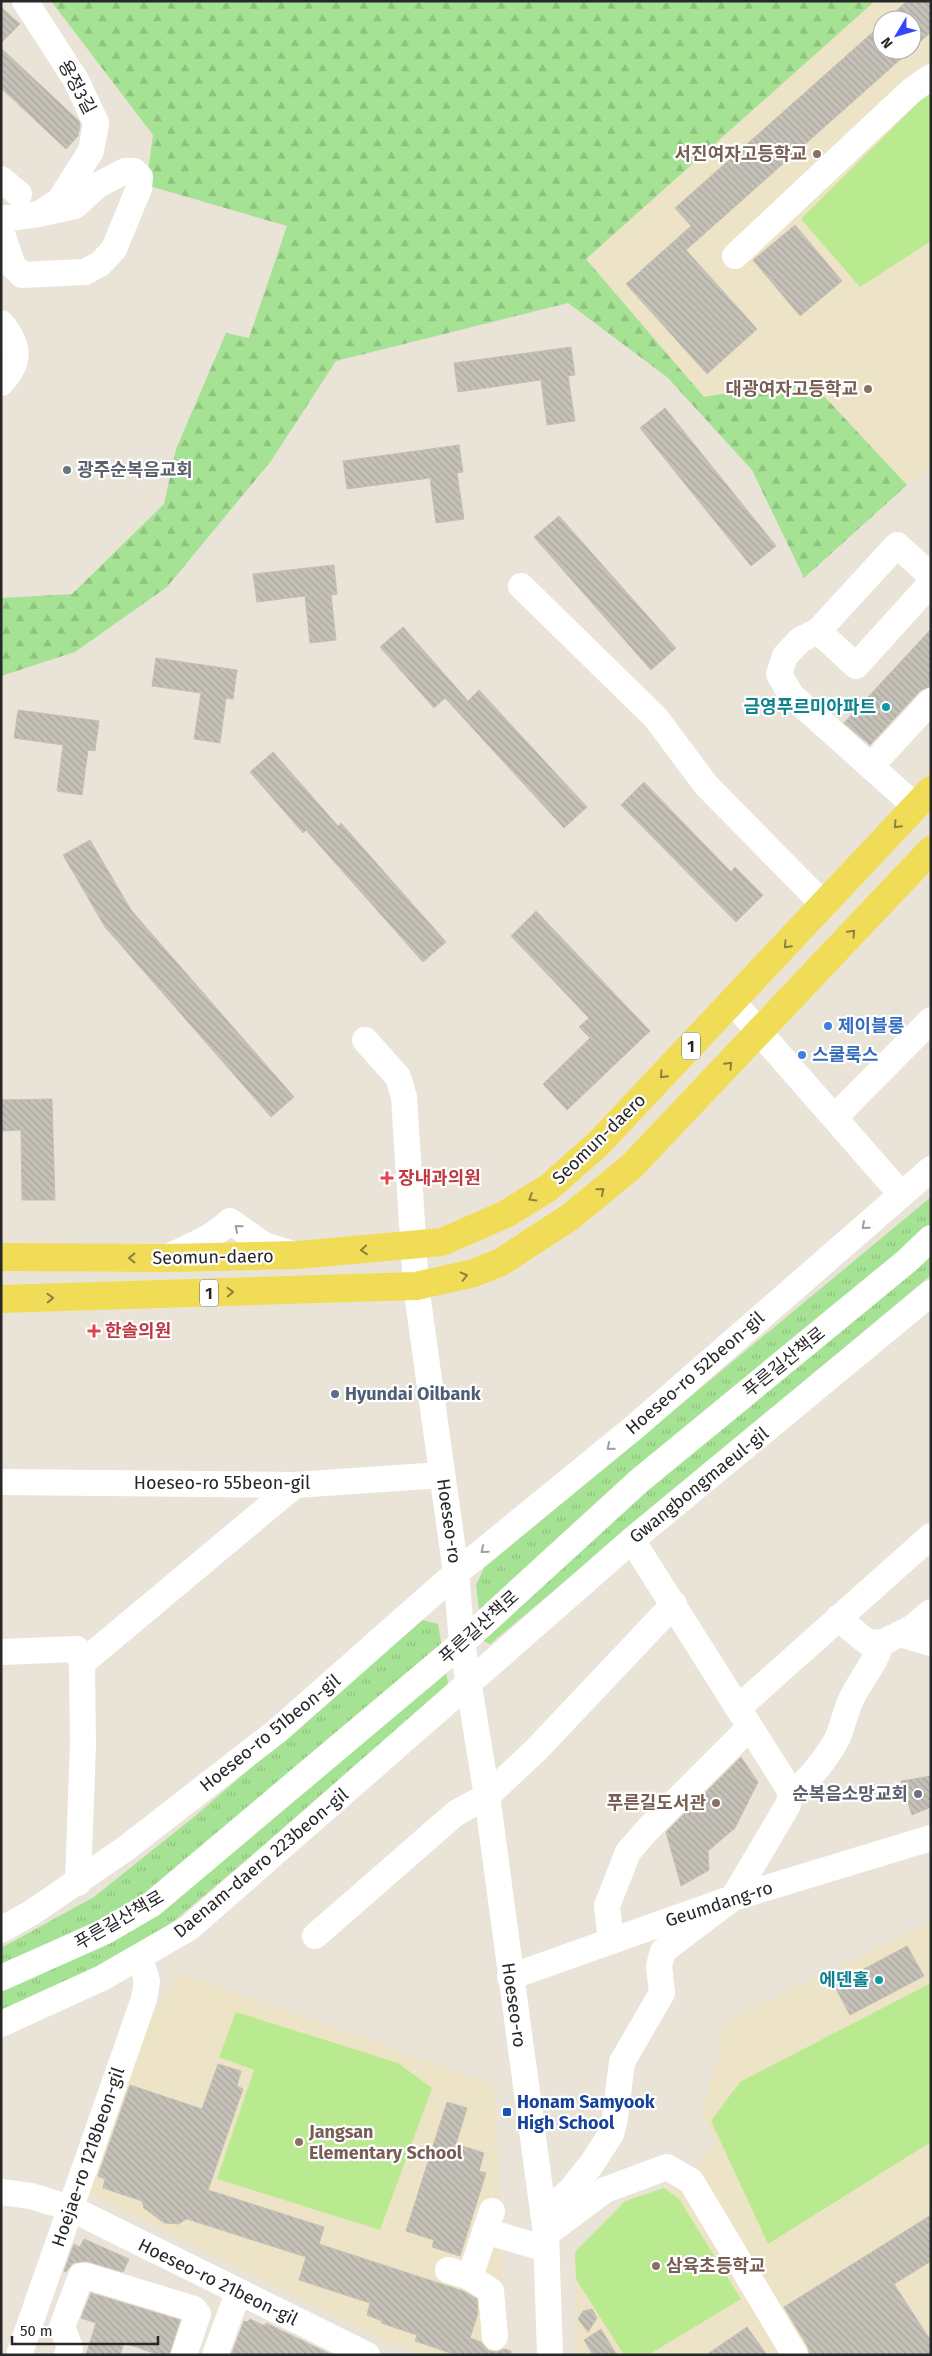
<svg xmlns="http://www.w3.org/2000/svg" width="932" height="2356" viewBox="0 0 932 2356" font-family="'Fira Sans','Noto Sans KR',sans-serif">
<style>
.education{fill:#ede4c7;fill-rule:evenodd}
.forest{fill:url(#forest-firs)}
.park{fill:url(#park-tufts)}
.pitch{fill:#baea8f}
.building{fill:url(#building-back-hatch);stroke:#c5c0b2}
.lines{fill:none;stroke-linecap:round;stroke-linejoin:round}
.minor{stroke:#fff;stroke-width:26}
.major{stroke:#f1dc57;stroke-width:28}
.oneway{stroke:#8c823f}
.oneway2{stroke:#9e9e9e}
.education-dot{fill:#8d6e63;stroke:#fff;stroke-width:2}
.worship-dot{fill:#6b7280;stroke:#fff;stroke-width:2}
.culture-dot{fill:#0f9aa8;stroke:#fff;stroke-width:2}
.shop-dot{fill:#3f7fe0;stroke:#fff;stroke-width:2}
.health-dot{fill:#e0444e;stroke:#fff;stroke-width:2}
.service-dot{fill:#5c6f8a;stroke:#fff;stroke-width:2}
.transit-dot{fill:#1a4fb4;stroke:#fff;stroke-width:2}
.labels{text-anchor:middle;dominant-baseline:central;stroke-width:4.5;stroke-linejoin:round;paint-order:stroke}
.shield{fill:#fff;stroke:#686868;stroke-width:1}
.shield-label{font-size:16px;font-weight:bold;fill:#272727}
.street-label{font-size:18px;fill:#272727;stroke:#fff}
.education-label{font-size:18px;font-weight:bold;fill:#785e54;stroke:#fff;text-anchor:end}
.worship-label{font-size:18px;font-weight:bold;fill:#5b616d;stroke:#fff;text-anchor:start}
.culture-label{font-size:18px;font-weight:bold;fill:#0d838f;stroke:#fff;text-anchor:end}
.shop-label{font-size:18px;font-weight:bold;fill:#366cbe;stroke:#fff;text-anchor:start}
.health-label{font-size:18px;font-weight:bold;fill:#be3a42;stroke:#fff;text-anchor:start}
.service-label{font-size:18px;font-weight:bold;fill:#4e5e75;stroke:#fff;text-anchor:start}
.transit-label{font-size:18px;font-weight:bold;fill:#164399;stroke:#fff;text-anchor:start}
</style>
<defs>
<pattern id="forest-firs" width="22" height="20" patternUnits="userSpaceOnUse" patternTransform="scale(1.25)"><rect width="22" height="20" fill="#a6e293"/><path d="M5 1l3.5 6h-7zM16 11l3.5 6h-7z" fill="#8fc27f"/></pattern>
<pattern id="park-tufts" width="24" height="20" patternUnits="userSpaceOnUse" patternTransform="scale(1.25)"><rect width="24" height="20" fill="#a6e293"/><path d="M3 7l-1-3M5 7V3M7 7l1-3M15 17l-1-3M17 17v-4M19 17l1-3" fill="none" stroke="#8fc27f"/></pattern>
<pattern id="building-back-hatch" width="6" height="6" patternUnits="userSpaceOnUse" patternTransform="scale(1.25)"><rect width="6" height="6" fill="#c5c1b8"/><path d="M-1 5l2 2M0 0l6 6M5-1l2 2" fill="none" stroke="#a9a69e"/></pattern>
</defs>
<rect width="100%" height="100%" fill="#eae4d8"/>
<!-- education -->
<g class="education">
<path d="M 875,1 L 931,1 L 931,467 L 907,485 L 822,394 L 787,383 L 704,397 L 586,259 ZM 882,20 L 912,20 L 912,50 L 882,50 Z"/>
<polygon points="931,1921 931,2355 576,2355 575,2252 625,2201 684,2182 716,2141 701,2113 718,2062 724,2022"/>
<polygon points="178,1972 495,2085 507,2355 422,2355 387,2342 84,2190 133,2046"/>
</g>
<!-- forest -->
<polygon class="forest" points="51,1 875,1 586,259 704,397 788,383 822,394 907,485 804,578 752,470 667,377 568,303 336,361 271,461 167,587 75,652 1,676 1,598 72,594 164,504 176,449 226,333 249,338 287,226 146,185 153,135"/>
<!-- park -->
<g class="park">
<polygon points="931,1197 931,1275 490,1644 483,1641 476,1585 484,1568"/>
<polygon points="422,1620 438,1624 449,1690 162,1931 106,1966 1,2015 1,1948 94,1897 195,1816"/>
</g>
<!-- pitch -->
<g class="pitch">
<polygon points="931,90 931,241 860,287 801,219"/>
<polygon points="931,1983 931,2142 768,2244 711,2121 740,2082"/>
<polygon points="236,2012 398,2063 432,2088 380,2230 217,2179 254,2070 219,2057"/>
<polygon points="664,2188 679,2199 741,2299 648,2355 624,2355 576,2279 575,2252 625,2201"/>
</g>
<!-- building -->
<g class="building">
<polygon points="907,1 931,1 931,32 912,49 912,20 886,20"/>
<polygon points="1,7 20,24 1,43"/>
<polygon points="882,24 882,50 911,50 686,250 757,329 707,374 626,284 691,226 675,208"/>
<polygon points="1,48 79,121 80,125 78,136 66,149 1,88"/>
<polygon points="795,225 842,281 800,316 753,260"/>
<polygon points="571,347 575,375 568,376 575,421 547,425 541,380 458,392 454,363"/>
<polygon points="665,408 776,546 751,566 640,428"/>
<polygon points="459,445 463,472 457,473 464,519 436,523 430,478 347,489 343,461"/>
<polygon points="559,516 676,648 651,670 534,537"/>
<polygon points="334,565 337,594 331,595 336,640 310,643 305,596 257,602 253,574"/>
<polygon points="403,627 468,701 479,690 587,807 564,828 445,698 434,708 380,647"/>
<polygon points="931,629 931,686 920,691 870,745 844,723"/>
<polygon points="156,658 237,670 233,699 226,698 220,743 194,739 201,693 152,686"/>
<polygon points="18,710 99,721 95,751 88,750 82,795 57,791 63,745 14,738"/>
<polygon points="273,752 338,826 341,823 446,942 423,962 306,830 303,833 250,772"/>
<polygon points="644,782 731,872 735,867 763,895 736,922 621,805"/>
<polygon points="90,840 131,910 294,1097 271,1117 105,927 63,855"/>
<polygon points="536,911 650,1031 567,1110 543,1084 590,1038 579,1027 589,1018 511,936"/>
<polygon points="52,1099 55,1200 22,1200 21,1130 1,1131 1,1100"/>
<polygon points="741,1757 758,1782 735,1828 708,1851 709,1870 681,1886 666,1832"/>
<polygon points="931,1776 931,1807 912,1815 901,1781"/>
<polygon points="907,1946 924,1976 850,2015 834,1985"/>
<polygon points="218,2064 241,2071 237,2086 243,2089 208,2190 324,2227 319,2244 463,2291 477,2299 478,2313 470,2338 481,2342 489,2351 497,2352 504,2349 511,2351 511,2355 456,2355 415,2341 417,2335 381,2323 382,2321 367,2315 370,2303 299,2280 306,2257 187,2219 178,2224 164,2223 144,2208 142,2201 103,2188 105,2179 98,2176 130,2085 202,2109"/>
<polygon points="447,2102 467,2108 456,2144 484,2153 479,2171 486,2173 460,2256 432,2247 434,2240 406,2231"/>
<polygon points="931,2215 931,2261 894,2284 931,2341 931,2355 810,2355 808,2347 784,2307"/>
<polygon points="84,2239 129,2259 123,2272 86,2261 73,2263 66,2272 64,2271 74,2244 80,2247"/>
<polygon points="91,2293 180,2320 169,2355 160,2355 124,2343 120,2355 86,2355 96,2323 81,2318"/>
<polygon points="592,2309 597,2318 588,2332 578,2319 583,2311"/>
<polygon points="250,2319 265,2326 266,2323 332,2355 231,2355 244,2321 247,2322"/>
<polygon points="747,2327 767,2355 706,2355"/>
<polygon points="601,2329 617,2355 593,2355 584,2340"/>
</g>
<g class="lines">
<!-- minor -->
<g class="minor">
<polyline points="1,179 19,194"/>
<polyline points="1,219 39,214 60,200 91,151 96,123 76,80 25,1"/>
<polyline points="1,230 13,266 22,275 85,272 100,264 114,249 139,188 140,177 134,171 125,171 98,185 75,206 39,214"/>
<polyline points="735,256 911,91 931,77"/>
<path d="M 1,323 C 20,345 21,362 1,383"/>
<polyline points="521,586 656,718 706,785 824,905"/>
<polyline points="818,631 856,666 931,583"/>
<polyline points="871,766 931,701"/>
<polyline points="915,806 791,695 779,674 785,656 800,640 818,631 897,545 931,576"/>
<polyline points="733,1002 901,1194"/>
<polyline points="365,1040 398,1077 404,1097 416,1286 456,1573 462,1643 487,1796 546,2234 550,2355"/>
<polyline points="835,1117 931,1020"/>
<path d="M 166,1258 C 188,1247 213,1238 230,1221 L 264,1245 L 292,1254"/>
<polyline points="1,1482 295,1485 442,1475"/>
<polyline points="838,1618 867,1642 881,1643 900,1634 931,1643"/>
<polyline points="900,1634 912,1628 931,1612"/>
<polyline points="1,1652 77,1649 82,1663"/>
<polyline points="738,1708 931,1536"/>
<path d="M 791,1792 C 806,1786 830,1753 838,1737 C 844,1723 846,1707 854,1694 C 863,1676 876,1663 881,1643"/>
<polyline points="78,1883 83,1744 82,1663 295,1485"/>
<polyline points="1,1930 31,1913 125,1849 277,1731 456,1573 637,1425 931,1169"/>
<polyline points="315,1936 456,1813 487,1796 536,1750 674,1604"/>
<polyline points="611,1941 607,1906 628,1852 649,1828 749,1728"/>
<polyline points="510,1977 733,1898 931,1838"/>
<polyline points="1,1978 104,1932 152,1904 462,1643 639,1481 908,1260 931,1238"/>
<polyline points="1,2024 102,1978 189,1928 632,1540 931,1293"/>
<polyline points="1,2192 31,2196 70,2208 367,2355"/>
<polyline points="543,2214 570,2191 591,2165 611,2134 615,2118 622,2062 662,1993 659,1966 663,1951 733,1898 788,1805 791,1792 632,1540"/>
<polyline points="485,2231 546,2249"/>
<polyline points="546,2234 605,2190 667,2167 691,2181 795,2355"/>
<polyline points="448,2270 470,2277 491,2291 495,2337"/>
<polyline points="470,2277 492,2211"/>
<polyline points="19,2355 144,1999 147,1981 140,1958"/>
<polyline points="67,2355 70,2348 62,2327 81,2276 86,2276 194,2309 198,2314 184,2355"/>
<polyline points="215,2355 238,2293"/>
</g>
<!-- major -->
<g class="major">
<polyline points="1,1257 166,1258 298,1255 442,1242 506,1214 548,1188 598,1144 931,790"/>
<polyline points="1,1299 416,1286 474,1273 501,1262 570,1217 632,1166 931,850"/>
</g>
</g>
<!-- one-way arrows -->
<defs><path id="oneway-chevron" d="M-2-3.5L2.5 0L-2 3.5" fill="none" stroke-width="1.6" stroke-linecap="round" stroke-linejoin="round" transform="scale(1.25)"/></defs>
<g class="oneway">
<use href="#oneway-chevron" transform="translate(897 825) rotate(133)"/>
<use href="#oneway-chevron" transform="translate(852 933) rotate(-47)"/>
<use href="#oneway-chevron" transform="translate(787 945) rotate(133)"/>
<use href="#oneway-chevron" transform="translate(729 1065) rotate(-47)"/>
<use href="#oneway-chevron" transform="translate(663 1075) rotate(133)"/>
<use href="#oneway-chevron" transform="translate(601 1191) rotate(-40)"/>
<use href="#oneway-chevron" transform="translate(532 1198) rotate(149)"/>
<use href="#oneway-chevron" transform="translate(364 1250) rotate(175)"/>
<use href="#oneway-chevron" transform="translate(132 1258) rotate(-180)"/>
<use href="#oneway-chevron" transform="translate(464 1276) rotate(-14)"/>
<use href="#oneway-chevron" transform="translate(230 1292) rotate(-2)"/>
<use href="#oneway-chevron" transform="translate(50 1298) rotate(-2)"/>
</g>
<g class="oneway2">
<use href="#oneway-chevron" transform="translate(865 1226) rotate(139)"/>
<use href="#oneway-chevron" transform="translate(238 1228) rotate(-140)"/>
<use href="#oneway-chevron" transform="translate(610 1447) rotate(141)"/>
<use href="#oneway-chevron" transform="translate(484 1550) rotate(141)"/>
</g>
<!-- markers -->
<g class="education-dot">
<circle cx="817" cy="154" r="5"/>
<circle cx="868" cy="389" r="5"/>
<circle cx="716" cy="1803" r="5"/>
<circle cx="299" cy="2142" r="5"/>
<circle cx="656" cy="2266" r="5"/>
</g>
<g class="worship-dot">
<circle cx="67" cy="470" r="5"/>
<circle cx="918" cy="1794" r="5"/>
</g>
<g class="culture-dot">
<circle cx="886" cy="707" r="5"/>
<circle cx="879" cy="1980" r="5"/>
</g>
<g class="shop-dot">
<circle cx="828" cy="1026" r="5"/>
<circle cx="802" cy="1055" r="5"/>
</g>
<g class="health-dot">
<path d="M384.5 1170.5h5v5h5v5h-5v5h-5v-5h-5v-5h5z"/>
<path d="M91.5 1323.5h5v5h5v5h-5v5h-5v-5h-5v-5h5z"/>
</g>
<circle class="service-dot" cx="335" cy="1394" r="5"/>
<rect class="transit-dot" x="502" y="2107" width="10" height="10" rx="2.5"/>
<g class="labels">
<!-- shield labels -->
<g class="shield">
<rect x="682" y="1032.5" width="18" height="27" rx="4"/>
<rect x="200" y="1279.5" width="18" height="27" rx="4"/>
</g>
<g class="shield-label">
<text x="691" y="1046">1</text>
<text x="209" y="1293">1</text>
</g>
<!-- street labels -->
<g class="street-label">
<text transform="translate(77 87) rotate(62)">용정3길</text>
<text transform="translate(599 1139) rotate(-44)">Seomun-daero</text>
<text transform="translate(213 1257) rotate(-1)">Seomun-daero</text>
<text transform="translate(784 1362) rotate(-39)">푸른길산책로</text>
<text transform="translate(695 1373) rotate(-41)">Hoeseo-ro 52beon-gil</text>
<text x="222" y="1483">Hoeseo-ro 55beon-gil</text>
<text transform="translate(699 1485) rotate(-39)">Gwangbongmaeul-gil</text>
<text transform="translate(449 1521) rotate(82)">Hoeseo-ro</text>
<text transform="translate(479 1627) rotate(-42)">푸른길산책로</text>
<text transform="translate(270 1733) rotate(-39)">Hoeseo-ro 51beon-gil</text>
<text transform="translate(261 1863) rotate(-40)">Daenam-daero 223beon-gil</text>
<text transform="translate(719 1904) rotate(-18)">Geumdang-ro</text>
<text transform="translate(119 1920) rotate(-30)">푸른길산책로</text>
<text transform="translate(514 2005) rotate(82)">Hoeseo-ro</text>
<text transform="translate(88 2157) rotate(-71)">Hoejae-ro 1218beon-gil</text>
<text transform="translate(218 2282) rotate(26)">Hoeseo-ro 21beon-gil</text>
</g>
<!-- education labels -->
<g class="education-label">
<text x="807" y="154">서진여자고등학교</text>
<text x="858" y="389">대광여자고등학교</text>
<text x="706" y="1803">푸른길도서관</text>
<text x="309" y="2132" text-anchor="start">Jangsan<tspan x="309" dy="21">Elementary School</tspan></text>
<text x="666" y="2266" text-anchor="start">삼육초등학교</text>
</g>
<!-- worship labels -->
<g class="worship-label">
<text x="77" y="470">광주순복음교회</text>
<text x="908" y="1794" text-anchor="end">순복음소망교회</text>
</g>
<!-- culture labels -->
<g class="culture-label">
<text x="876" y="707">금영푸르미아파트</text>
<text x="869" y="1980">에덴홀</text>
</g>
<!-- shop labels -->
<g class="shop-label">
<text x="838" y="1026">제이블롱</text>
<text x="812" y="1055">스쿨룩스</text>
</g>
<!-- health labels -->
<g class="health-label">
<text x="398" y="1178">장내과의원</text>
<text x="105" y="1331">한솔의원</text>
</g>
<!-- service labels -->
<g class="service-label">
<text x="345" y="1394">Hyundai Oilbank</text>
</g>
<!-- transit labels -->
<g class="transit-label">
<text x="517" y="2102">Honam Samyook<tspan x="517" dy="21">High School</tspan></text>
</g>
</g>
<!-- border -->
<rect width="932" height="2356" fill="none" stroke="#272727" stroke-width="5"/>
<!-- north arrow -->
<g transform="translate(897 35) rotate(232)"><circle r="24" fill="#ffffff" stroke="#a9a9a9"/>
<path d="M0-4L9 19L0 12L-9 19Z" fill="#3546fa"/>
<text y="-8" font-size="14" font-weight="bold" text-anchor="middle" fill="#272727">N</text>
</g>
<!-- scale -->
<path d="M12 2336v8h146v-8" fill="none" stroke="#272727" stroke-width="2.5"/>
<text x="20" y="2336" font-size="15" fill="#272727" stroke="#ffffff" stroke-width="4" paint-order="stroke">50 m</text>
</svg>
